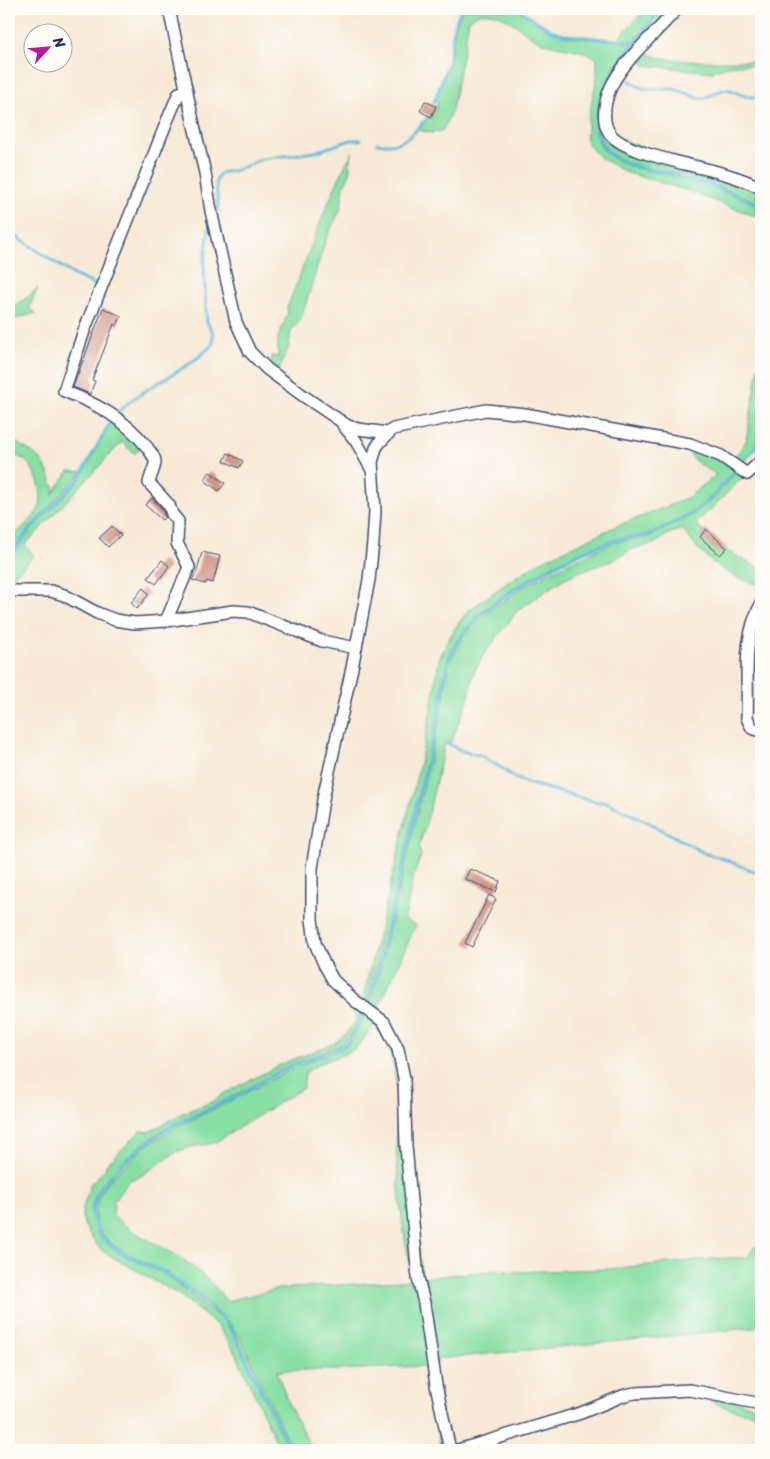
<svg xmlns="http://www.w3.org/2000/svg" width="770" height="1459" viewBox="0 0 770 1459" font-family="Sriracha,sans-serif">
<style>
.green{fill:#88dfa4;stroke:#528781;fill-rule:evenodd}
.lines{fill:none;stroke-linecap:round;stroke-linejoin:round}
.stream{stroke:#61bbdf;stroke-width:3}
.building{fill:#cf978b}
.street-casing{stroke:#3c4b70;stroke-width:14}
.street{stroke:#fff;stroke-width:11}
</style>
<rect width="100%" height="100%" fill="#fdfcf7"/>
<filter id="ink" filterUnits="userSpaceOnUse"><feTurbulence type="fractalNoise" baseFrequency=".02" numOctaves="2"/><feDisplacementMap in="SourceGraphic" scale="10" xChannelSelector="R" yChannelSelector="G"/><feConvolveMatrix kernelMatrix="1 2 1 2 8 2 1 2 1" color-interpolation-filters="sRGB"/></filter>
<filter id="wash" filterUnits="userSpaceOnUse"><feTurbulence type="fractalNoise" baseFrequency=".0096" numOctaves="4" result="noise"/><feDisplacementMap in="SourceGraphic" scale="20" xChannelSelector="R" yChannelSelector="G"/><feGaussianBlur stdDeviation="1.12" result="paint"/><feColorMatrix in="noise" values="0 0 0 0 0 0 0 0 0 0 0 0 0 0 0 0 0 1.4 0 .05"/><feComposite in="paint" operator="in"/></filter>
<g filter="url(#wash)">
<rect width="100%" height="100%" fill="#f7e9d5"/>
<!-- green -->
<g class="green">
<path d="M 462,9 L 517,9 L 551,31 L 567,36 L 633,43 C 612,66 575,129 609,155 C 631,171 661,172 686,178 C 712,185 736,197 761,207 L 761,218 L 682,189 L 625,172 L 598,156 L 591,148 L 586,140 L 588,119 L 597,78 L 597,59 C 588,49 557,48 542,42 C 520,33 504,7 477,14 L 469,20 L 452,110 L 443,130 L 433,133 L 419,130 L 427,117 L 431,118 L 438,104 L 435,102 L 450,61 L 455,28 Z"/>
<polygon points="646,9 659,9 635,41 617,40"/>
<path d="M 662,9 L 674,9 L 611,82 L 609,135 L 761,191 L 761,204 C 737,194 713,183 687,176 C 662,170 631,169 611,153 C 584,132 607,78 624,56 C 628,52 633,48 637,43 C 646,32 653,20 662,9 Z"/>
<path d="M 643,49 C 659,68 735,58 761,62 L 761,67 C 747,64 725,63 713,72 L 652,66 L 645,65 L 636,57 Z"/>
<path d="M 352,152 L 349,175 L 344,186 L 341,208 L 326,239 L 301,319 L 291,331 L 289,346 L 279,370 C 273,365 271,364 272,356 L 278,357 L 278,337 L 288,313 L 287,308 C 308,256 326,202 352,152 Z"/>
<path d="M 38,288 L 29,308 L 36,313 L 12,320 L 9,319 L 9,305 C 20,306 30,295 38,288 Z"/>
<polygon points="761,353 761,435 755,449 740,465 733,460 746,441"/>
<polygon points="114,417 142,445 135,454 122,442 25,545 34,556 9,580 9,560 32,529 79,481"/>
<path d="M 9,431 C 13,446 28,447 38,457 C 46,465 50,478 55,489 L 52,495 L 69,471 L 82,472 L 29,528 L 9,556 C 9,519 58,523 35,474 C 30,462 22,456 9,454 Z"/>
<path d="M 690,446 L 736,468 C 721,484 709,502 690,513 C 679,519 658,530 646,534 C 635,537 623,536 613,540 C 582,550 552,565 524,582 C 502,596 476,613 461,635 C 441,662 443,690 436,721 C 413,814 393,909 367,1002 L 362,1002 L 420,763 L 432,705 L 439,659 L 450,637 L 459,622 L 469,610 L 508,582 L 541,561 L 617,526 L 676,503 L 690,496 L 716,475 C 705,465 688,463 690,446 Z"/>
<path d="M 736,473 L 743,477 L 696,524 L 716,545 L 761,569 L 761,585 C 751,582 741,580 732,575 C 713,565 694,547 683,529 L 668,534 L 656,543 L 632,549 L 612,561 L 581,571 L 563,579 L 518,610 L 482,657 L 473,675 L 469,697 L 450,744 L 445,742 L 428,816 L 419,847 L 421,856 L 412,880 L 405,920 L 416,925 L 378,1009 L 370,1005 L 385,948 L 440,718 L 449,663 L 463,637 L 475,624 L 495,607 L 525,586 L 554,570 L 594,551 L 615,542 L 646,537 L 657,533 L 691,516 L 714,498 Z"/>
<path d="M 344,998 L 363,1013 L 352,1033 L 339,1046 L 293,1064 L 218,1104 L 175,1123 L 141,1145 L 103,1182 L 95,1196 L 91,1209 L 93,1222 L 98,1234 L 107,1244 L 120,1254 L 164,1274 L 189,1293 L 225,1322 L 238,1342 L 288,1450 L 280,1450 L 236,1354 L 218,1326 L 181,1296 L 104,1252 C 96,1246 82,1226 82,1215 C 82,1205 89,1195 90,1184 L 105,1170 L 106,1165 L 141,1130 L 149,1132 L 183,1113 L 214,1101 L 223,1094 L 286,1062 L 333,1044 C 343,1037 350,1030 356,1020 L 356,1014 Z"/>
<path d="M 366,1015 L 376,1021 L 384,1029 L 399,1063 L 401,1114 L 445,1450 L 441,1450 L 425,1366 L 340,1370 L 286,1370 L 277,1372 L 290,1407 L 313,1450 L 292,1450 L 241,1340 L 227,1320 L 191,1290 L 166,1272 L 122,1251 L 109,1242 L 101,1232 L 96,1221 L 95,1209 L 98,1198 L 106,1184 L 143,1148 L 177,1126 L 219,1107 L 295,1067 L 341,1049 L 349,1043 ZM 374,1026 C 407,1060 394,1122 397,1166 C 400,1205 404,1243 414,1280 L 278,1289 L 230,1300 L 228,1303 C 215,1285 198,1269 179,1257 C 157,1243 131,1234 113,1215 L 114,1201 L 128,1181 L 144,1174 L 178,1151 C 184,1151 188,1147 194,1146 C 203,1145 207,1145 216,1142 L 303,1088 L 305,1073 L 319,1064 L 349,1052 L 356,1048 Z"/>
<polygon points="754,1247 761,1247 761,1327 438,1359 436,1365 421,1278 500,1270 513,1272 607,1269 710,1259 748,1257"/>
<path d="M 700,1395 L 761,1407 L 761,1414 C 738,1413 720,1406 700,1395 Z"/>
</g>
<g class="lines">
<!-- stream -->
<g class="stream">
<polyline points="518,9 551,30 567,35 635,42"/>
<polyline points="608,81 623,56 635,42 660,9"/>
<polyline points="630,81 644,89 673,89 682,91 697,98 705,98 722,90 728,89 745,96 761,98"/>
<polyline points="434,102 449,61 454,27 461,9"/>
<path d="M 600,103 C 593,133 595,146 622,162 L 717,187 L 761,206"/>
<path d="M 377,143 C 400,147 410,139 424,121"/>
<polyline points="216,216 218,207 216,182 218,176 221,173 237,170 262,159 315,152 351,140 361,140"/>
<polyline points="9,232 74,275 95,285 99,281"/>
<path d="M 117,413 C 145,385 185,373 213,344 L 213,333 L 207,322 L 206,311 L 204,265 L 209,229"/>
<polyline points="740,465 755,449 761,437"/>
<polyline points="9,558 31,528 78,480 112,419"/>
<polyline points="446,743 465,752 483,756 485,759 500,767 515,778 527,783 596,802 606,802 648,822 706,854 721,858 761,874"/>
<path d="M 290,1450 L 233,1331 C 216,1309 190,1289 166,1274 C 140,1258 95,1251 93,1213 C 92,1182 151,1137 176,1124 C 191,1116 208,1111 223,1103 C 247,1091 270,1076 295,1064 C 310,1058 336,1054 347,1042 C 374,1013 387,933 396,893 C 410,836 424,779 437,721 C 444,691 442,664 461,637 C 486,601 572,552 614,541 C 625,538 635,538 646,535 C 657,532 681,520 691,514 C 710,503 721,485 736,470"/>
</g>
</g>
<g id="blocks">
<!-- building -->
<g class="building">
<polygon points="425,101 436,106 431,117 420,111"/>
<polygon points="103,308 121,316 117,326 114,324 92,380 95,381 90,394 73,387"/>
<polygon points="228,453 243,461 239,468 224,461"/>
<polygon points="210,472 225,483 219,491 204,480"/>
<polygon points="152,498 162,509 165,517 162,520 145,505"/>
<polygon points="112,526 121,535 108,547 99,538"/>
<polygon points="706,529 727,548 720,555 700,537"/>
<polygon points="202,552 220,556 213,583 207,581 205,584 192,580 197,571"/>
<polygon points="162,560 169,566 156,584 148,578"/>
<polygon points="143,588 149,594 137,609 131,603"/>
<polygon points="470,869 500,881 496,892 465,879"/>
<polygon points="489,895 496,899 472,947 465,943"/>
</g>
</g>
</g>
<g filter="url(#ink)">
<use href="#blocks" fill-opacity="0" stroke="#3c4b70" stroke-width="1"/>
<g class="lines">
<!-- street casing -->
<g class="street-casing">
<g id="street">
<polyline points="169,9 195,130 205,173 211,211 236,322 250,352 267,369 305,397 348,426 358,429 388,433"/>
<path d="M 677,9 C 656,33 631,53 614,81 C 606,95 599,121 611,135 C 624,150 666,159 685,164 C 710,170 738,176 761,188"/>
<polyline points="343,425 356,441 372,470"/>
<polyline points="9,591 51,591 64,595 97,613 115,620 135,623 166,621 233,611 248,612 322,641 356,648"/>
<path d="M 761,604 C 741,642 749,677 747,718 L 752,728 L 761,731"/>
<path d="M 166,621 L 189,567 L 177,543 L 178,521 L 172,514 L 169,505 L 149,483 C 150,476 156,466 155,461 C 154,455 150,452 147,447 C 125,419 97,404 64,391 L 84,331 L 167,121 L 179,93 L 187,92"/>
<polyline points="450,1450 436,1385 424,1303 418,1278 406,1146 404,1078 398,1049 384,1022 354,1000 333,980 324,964 315,943 312,919 312,868 324,794 352,668 369,580 373,543 375,511 372,462 376,448 380,442 393,429 486,410 525,414 690,444 721,456 747,474 761,461"/>
<polyline points="458,1450 581,1413 625,1395 635,1393 690,1390 761,1404"/>
</g>
</g>
<!-- street -->
<use href="#street" class="street"/>
</g>
</g>
<!-- margin -->
<rect width="770" height="1459" fill="none" stroke="#fdfcf7" stroke-width="30"/>
<!-- north arrow -->
<g transform="translate(48 48) rotate(64)"><circle r="24" fill="#fdfcf7" stroke="#a3aaba"/>
<path d="M0-4L9 19L0 12L-9 19Z" fill="#b5179e"/>
<text y="-8" font-size="14" font-weight="bold" text-anchor="middle" fill="#1b2f5e">N</text>
</g>
</svg>
